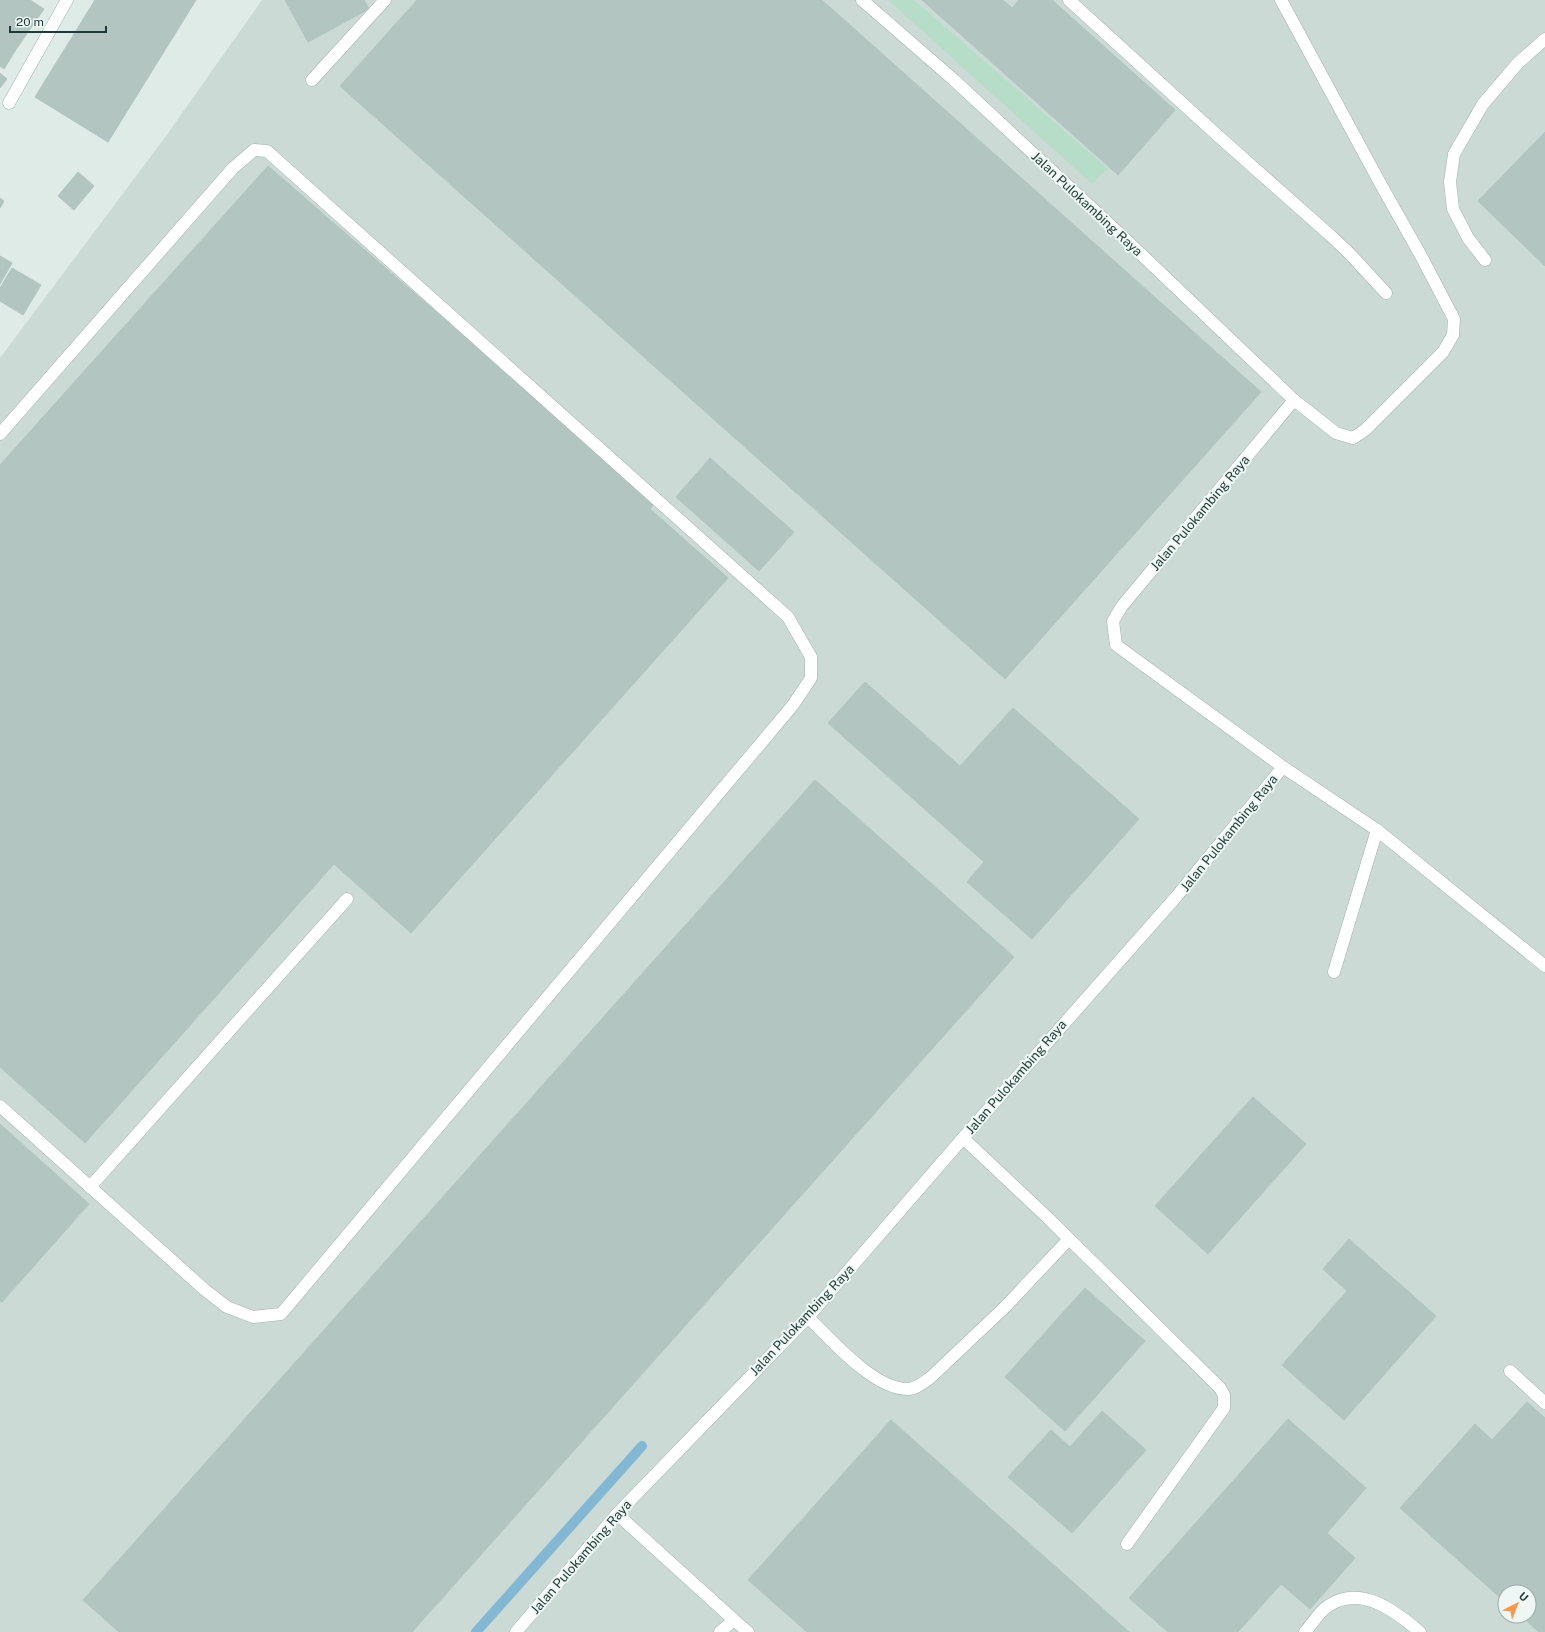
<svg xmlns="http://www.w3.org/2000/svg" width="1545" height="1632" viewBox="0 0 1545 1632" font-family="'Public Sans',sans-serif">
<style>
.built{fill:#ccdad6;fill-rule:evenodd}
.green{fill:#b5ddc7}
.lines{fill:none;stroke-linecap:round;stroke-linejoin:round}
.stream{stroke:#82b8d3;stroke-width:10}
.building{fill:#b3c5c1;stroke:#b0c4c0}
.minor-casing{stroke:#a1b3af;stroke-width:13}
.minor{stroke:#fff;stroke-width:12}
.labels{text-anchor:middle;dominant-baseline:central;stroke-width:4;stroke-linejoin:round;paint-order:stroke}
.street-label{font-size:13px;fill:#1f3b39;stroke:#eef7f4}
</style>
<rect width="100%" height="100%" fill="#deebe7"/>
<!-- built -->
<path class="built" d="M 262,0 L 1545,0 L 1545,1632 L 0,1632 L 0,358 L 166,136 ZM 1505,1592 L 1529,1592 L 1529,1616 L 1505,1616 Z"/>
<!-- green -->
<polygon class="green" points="888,0 914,0 1108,169 1092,184"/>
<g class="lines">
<!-- stream -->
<polyline class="stream" points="476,1632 642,1446"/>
</g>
<!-- building -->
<g class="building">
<polygon points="0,0 30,0 44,9 30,29 0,9"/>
<polygon points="95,0 196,0 108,142 35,97"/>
<polygon points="285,0 364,0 369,9 308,42"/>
<polygon points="417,0 822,0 1261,392 1005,679 340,86"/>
<polygon points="922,0 1003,0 1012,8 1019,0 1052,0 1175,110 1118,175"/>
<polygon points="0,9 30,29 15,51 0,41"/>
<polygon points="0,41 15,51 4,69 0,66"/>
<polygon points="0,73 7,79 0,88"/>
<polygon points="1545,132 1545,266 1478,201"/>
<polygon points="268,166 655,502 650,509 728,578 411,933 334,864 85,1143 0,1067 0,465"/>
<polygon points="78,172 94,186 74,210 58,196"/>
<polygon points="0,198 4,201 0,208"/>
<polygon points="0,256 12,263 0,284"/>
<polygon points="12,268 41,285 23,315 0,301 0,288"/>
<polygon points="710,458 794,532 759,571 676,497"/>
<polygon points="865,682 960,766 1013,708 1139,819 1032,939 967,882 984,862 828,723"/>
<polygon points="815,780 1014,957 412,1632 119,1632 83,1600"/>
<polygon points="1253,1097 1306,1144 1208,1254 1155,1206"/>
<polygon points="0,1124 89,1204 2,1302 0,1301"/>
<polygon points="1349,1239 1436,1316 1344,1420 1282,1365 1347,1291 1323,1269"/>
<polygon points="1085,1288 1145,1341 1065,1431 1005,1377"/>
<polygon points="1527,1402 1545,1418 1545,1632 1539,1632 1521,1616 1529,1616 1529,1592 1505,1592 1505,1602 1400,1508 1475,1424 1492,1440"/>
<polygon points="1102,1411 1146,1450 1072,1533 1008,1477 1051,1430 1070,1447"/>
<polygon points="1288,1419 1366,1488 1327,1533 1355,1558 1310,1609 1281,1584 1238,1632 1168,1632 1129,1598"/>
<polygon points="891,1420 1129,1632 807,1632 748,1580"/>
</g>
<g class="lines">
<!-- minor casing -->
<g class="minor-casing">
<g id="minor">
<polyline points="1069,0 1216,134 1331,236 1349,253 1386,293"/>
<polyline points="1281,0 1380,183 1420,254 1454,319 1453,335 1443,352 1365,430 1353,438 1336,433 1294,400"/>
<polyline points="312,80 385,0"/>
<polyline points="9,103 67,0"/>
<polyline points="1485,260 1468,238 1453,209 1450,182 1454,154 1483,104 1518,63 1545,39"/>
<polyline points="0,434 233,168 254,150 267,151 788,617 811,657 811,678 793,705 281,1314 253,1317 227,1307 205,1290 0,1106"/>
<polyline points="1283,767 1377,830 1334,972"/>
<polyline points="1377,830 1545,966"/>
<polyline points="963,1138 1048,1218 1220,1388 1224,1395 1224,1408 1127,1544"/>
<polyline points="90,1187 347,899"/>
<path d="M 808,1317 C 831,1340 875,1390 908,1389 C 916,1389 924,1382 930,1378 L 1006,1306 L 1069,1239"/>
<polyline points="1510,1371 1545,1403"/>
<polyline points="617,1514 734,1620 720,1632"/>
<polyline points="734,1620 748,1632"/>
<polyline points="516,1632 617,1514 808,1317 963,1138 1176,897 1283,767 1116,645 1113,621 1122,606 1294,400 1122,236 954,80 862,0"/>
<path d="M 1305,1632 C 1312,1624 1319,1612 1328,1606 C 1361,1584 1395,1611 1420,1632"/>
</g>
</g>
<!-- minor -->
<use href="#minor" class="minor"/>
</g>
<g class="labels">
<!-- street labels -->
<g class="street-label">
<text transform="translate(1087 204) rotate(43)">Jalan Pulokambing Raya</text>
<text transform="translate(1200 513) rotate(-50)">Jalan Pulokambing Raya</text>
<text transform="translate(1229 833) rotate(-51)">Jalan Pulokambing Raya</text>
<text transform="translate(1016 1077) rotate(-49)">Jalan Pulokambing Raya</text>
<text transform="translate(802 1320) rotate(-47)">Jalan Pulokambing Raya</text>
<text transform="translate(581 1557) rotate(-49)">Jalan Pulokambing Raya</text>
</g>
</g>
<!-- north arrow -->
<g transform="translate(1517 1604) rotate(42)"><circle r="19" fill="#eef7f4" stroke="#9baca9"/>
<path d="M0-3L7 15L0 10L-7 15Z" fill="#f9984d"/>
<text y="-6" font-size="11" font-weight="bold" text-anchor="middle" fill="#1f3b39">U</text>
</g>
<!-- scale -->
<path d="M10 26v6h96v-6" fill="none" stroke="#1f3b39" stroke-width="2"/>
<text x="16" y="26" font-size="12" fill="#1f3b39" stroke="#eef7f4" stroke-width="3" paint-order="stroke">20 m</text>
</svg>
